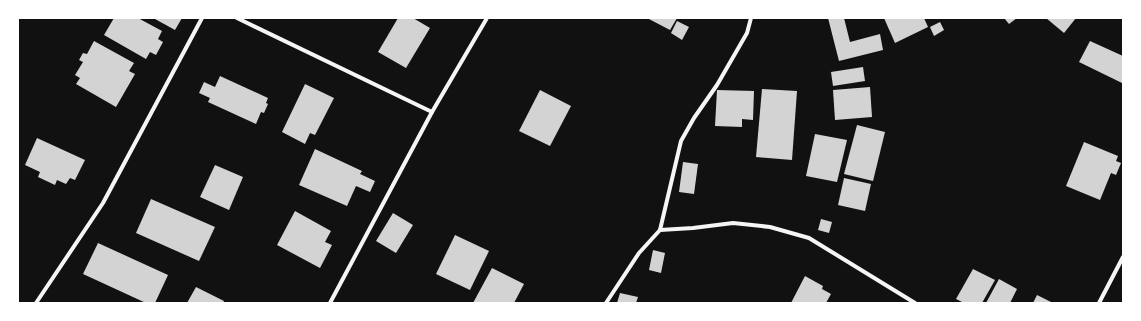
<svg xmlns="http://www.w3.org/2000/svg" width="1141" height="321" viewBox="0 0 1141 321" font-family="Inter,sans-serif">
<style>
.building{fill:#d3d3d3}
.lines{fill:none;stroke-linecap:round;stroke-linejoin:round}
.minor{stroke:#f5f5f5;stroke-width:4}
</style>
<rect width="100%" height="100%" fill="#111"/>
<!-- building -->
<g class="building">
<polygon points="114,18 138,18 162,31 158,39 163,42 156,55 150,52 146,59 104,35"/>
<polygon points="156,18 182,18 175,30 155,19"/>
<polygon points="398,18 413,18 430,28 406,68 378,52"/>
<polygon points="647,18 677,18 670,30"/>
<polygon points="828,18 844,18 850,42 880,34 883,50 839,61"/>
<polygon points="884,18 924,18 928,27 895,43"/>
<polygon points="1004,18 1017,18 1009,24"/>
<polygon points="1046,18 1076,18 1064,33"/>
<polygon points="677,21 689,27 682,40 671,33"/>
<polygon points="940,22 944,30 934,36 930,27"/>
<polygon points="94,41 134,63 129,71 135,74 116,107 76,84 80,78 75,75 83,62 79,60 83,53 87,54"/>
<polygon points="1090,41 1123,56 1122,83 1079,62"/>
<polygon points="863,67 865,81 833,86 831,72"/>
<polygon points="220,76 268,98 266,103 268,104 264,113 261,112 256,124 208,102 210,98 199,93 204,82 215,87"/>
<polygon points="305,84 334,98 315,135 310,133 305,144 282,132"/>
<polygon points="870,87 872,117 835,120 833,90"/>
<polygon points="762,89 797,91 792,160 756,157"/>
<polygon points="540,90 571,106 550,146 519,131"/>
<polygon points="717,90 754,91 753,120 742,119 742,127 715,126"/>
<polygon points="857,125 885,132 873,181 844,174"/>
<polygon points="815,134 847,140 837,182 806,176"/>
<polygon points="37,138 85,160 75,180 70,178 66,184 57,180 55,185 38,177 40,172 25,165"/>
<polygon points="1084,142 1118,156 1116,161 1121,163 1116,175 1111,173 1100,200 1066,186"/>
<polygon points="315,149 362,171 360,174 375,181 370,192 356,186 347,206 299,185"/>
<polygon points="683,162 698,164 694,194 679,192"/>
<polygon points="215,165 243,177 229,210 200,197"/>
<polygon points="844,178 871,184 865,211 838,205"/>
<polygon points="151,199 215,227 199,261 136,233"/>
<polygon points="295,211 331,231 325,242 332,245 320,268 277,245"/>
<polygon points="393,213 413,225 396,253 376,241"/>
<polygon points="821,219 832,222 829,233 818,230"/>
<polygon points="455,235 489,251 470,290 436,274"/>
<polygon points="98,243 168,275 155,303 146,303 83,274"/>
<polygon points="653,250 665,253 661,273 649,270"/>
<polygon points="492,268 524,284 514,303 473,303"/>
<polygon points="973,269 995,280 982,303 964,303 956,299"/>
<polygon points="805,276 823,286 822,289 831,294 826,303 791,303"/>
<polygon points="999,279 1017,289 1010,303 986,303"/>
<polygon points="196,287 224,301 223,303 187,303"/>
<polygon points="620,293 638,297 636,303 617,303"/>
<polygon points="1037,295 1053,303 1033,303"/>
</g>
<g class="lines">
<!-- minor -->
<g class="minor">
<polyline points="237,18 432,112"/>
<polyline points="660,230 693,228 733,223 770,227 809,238 915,303"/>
<polyline points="36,303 103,203 202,18"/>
<polyline points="330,303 432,112 487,18"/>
<polyline points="606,303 639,253 660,230 681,141 694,118 717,85 747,33 751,18"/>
<polyline points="1099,303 1123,257"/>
</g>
</g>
<!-- border -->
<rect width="1141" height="321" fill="none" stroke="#ffffff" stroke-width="38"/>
</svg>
